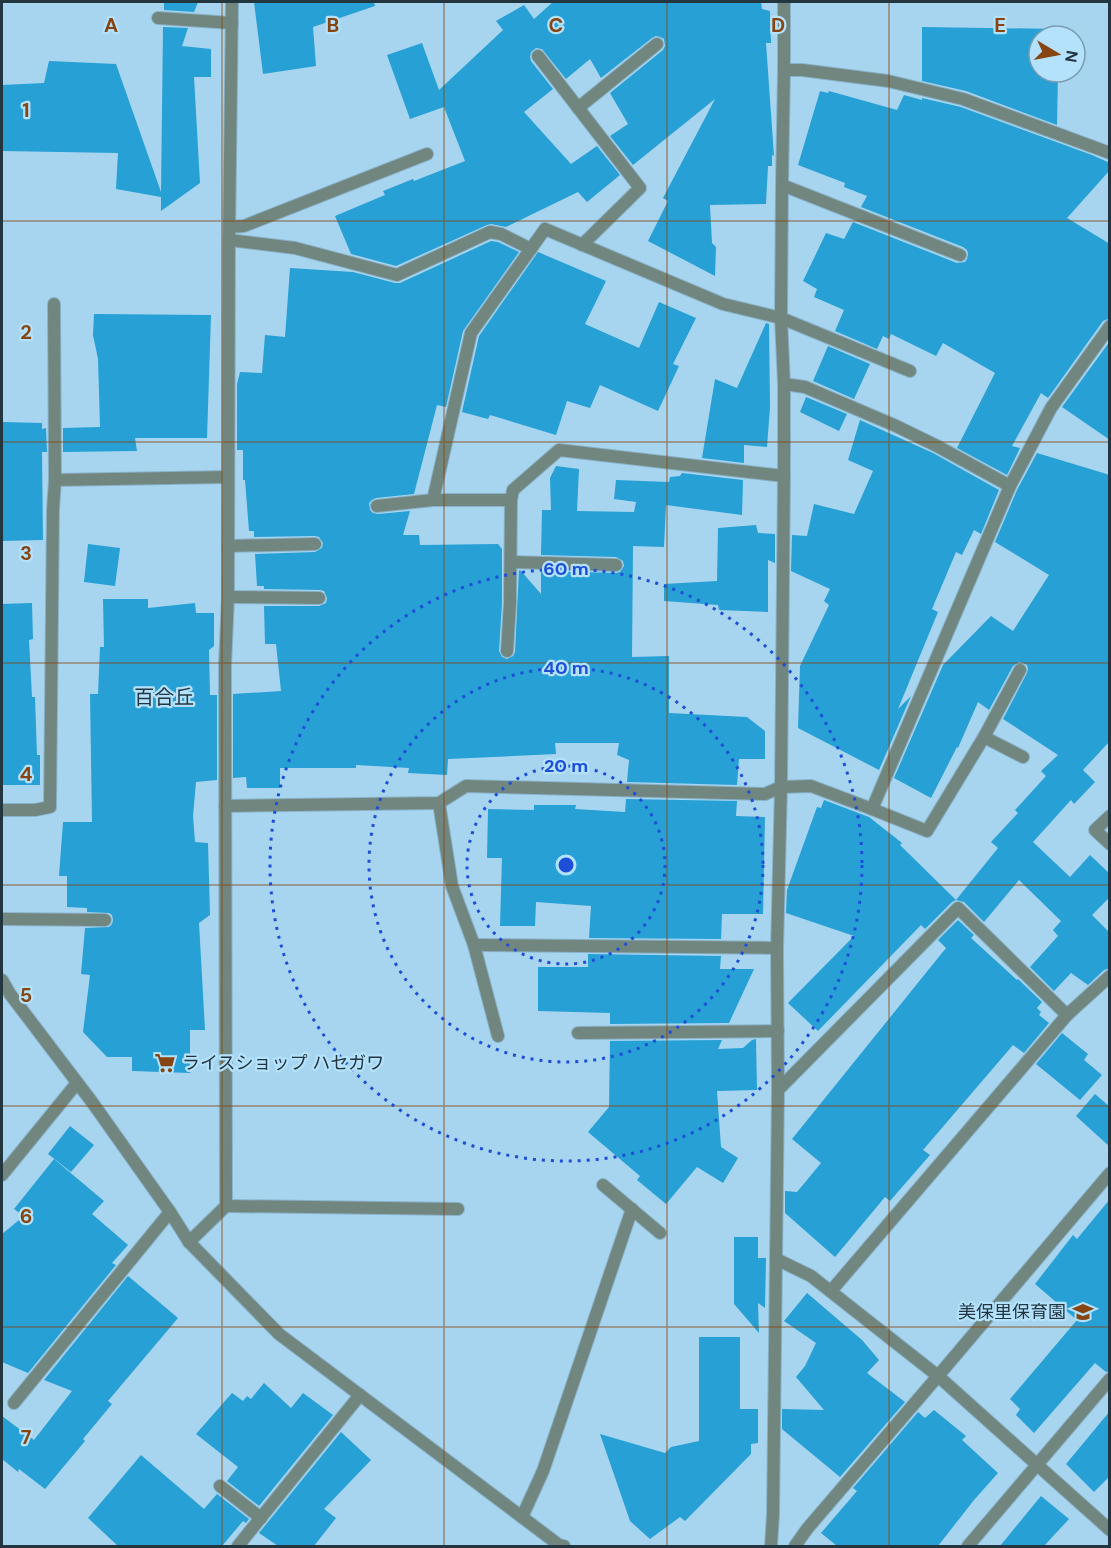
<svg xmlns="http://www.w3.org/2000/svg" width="1111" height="1548" viewBox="0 0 1111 1548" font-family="'DM Sans','Noto Sans JP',sans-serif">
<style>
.building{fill:#26a0d5}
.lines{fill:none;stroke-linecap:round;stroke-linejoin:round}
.minor-casing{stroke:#8ab2c8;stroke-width:14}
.minor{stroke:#71867f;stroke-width:12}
.grid{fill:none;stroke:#864511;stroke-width:1.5;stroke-opacity:0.55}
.ring{fill:none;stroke:#1d4ed8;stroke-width:3;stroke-dasharray:3 6}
.labels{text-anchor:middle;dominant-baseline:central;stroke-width:4.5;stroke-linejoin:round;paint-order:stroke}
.poi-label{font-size:18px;fill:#233640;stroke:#b4e2fc;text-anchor:start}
.neighbourhood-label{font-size:20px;fill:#233640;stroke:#b4e2fc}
.grid-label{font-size:20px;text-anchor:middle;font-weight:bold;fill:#864511;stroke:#b4e2fc;stroke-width:4.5;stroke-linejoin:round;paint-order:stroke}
.centre{fill:#1d4ed8;stroke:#b4e2fc;stroke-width:3}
.ring-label{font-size:18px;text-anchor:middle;font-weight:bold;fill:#1d4ed8;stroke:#b4e2fc;stroke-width:4.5;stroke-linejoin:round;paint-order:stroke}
</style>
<rect width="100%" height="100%" fill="#a7d5ef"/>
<!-- building -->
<g class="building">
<polygon points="164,2 198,2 194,12 164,10"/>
<polygon points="254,2 374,2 375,6 313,27 316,66 263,74"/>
<polygon points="553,2 761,2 762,9 770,11 771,43 766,43 774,156 772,155 772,166 768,166 766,204 710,205 712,243 716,247 715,276 648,241 668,201 663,198 715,99 633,165 610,136 628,124 610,93 663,50 665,46 664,39 660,37 656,36 652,38 601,78 590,59 566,79 542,49 536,48 531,52 530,57 531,61 553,89 524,112 571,164 597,146 620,175 587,202 578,192 506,227 491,224 487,225 396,266 351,254 335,216 385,195 383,191 413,179 414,181 465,161 444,107 410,119 387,55 422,43 439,90 503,30 496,21 524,5 534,19"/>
<polygon points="163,27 188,28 182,46 211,49 211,77 194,77 200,183 161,211 161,197 116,189 118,153 2,151 2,85 44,83 49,61 116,64 161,192"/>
<polygon points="922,27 1059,29 1059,36 1039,36 1039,72 1058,72 1057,125 966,91 922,81"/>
<polygon points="820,91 828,93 829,91 897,110 904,95 922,100 922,98 961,107 1092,155 1110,163 1110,170 1067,218 1110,244 1110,318 1103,321 1048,398 1041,393 1012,446 1020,448 1007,475 957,448 995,373 943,343 936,356 891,334 889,339 883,336 877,349 835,331 844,310 814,297 817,289 803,281 826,233 844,239 853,222 957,263 965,262 967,259 968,254 967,250 963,247 861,207 867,196 844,187 845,183 798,165"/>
<polygon points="491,241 498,242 519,252 463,331 446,407 437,405 414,494 376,498 372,500 369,503 370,510 373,513 378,514 410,511 403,535 419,535 420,545 498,544 502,549 502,603 499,651 502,657 507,659 513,656 515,652 519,570 521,571 541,594 541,571 616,573 620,572 624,566 623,561 616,557 541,555 542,510 551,510 550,478 556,466 579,469 577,511 634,512 636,502 614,499 616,480 669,482 670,477 680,476 682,473 743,480 742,515 666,505 664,547 633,546 632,657 669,656 669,713 747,717 765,731 765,759 739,759 737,785 627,782 629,760 617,755 619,743 555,743 556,754 448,759 447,775 408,773 409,768 356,765 356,768 280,768 280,788 247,788 246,777 233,778 233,694 281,691 276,644 265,644 264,606 319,606 326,603 327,598 324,591 320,590 264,589 264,586 257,586 255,554 315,552 322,548 323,543 319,537 315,536 254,537 254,531 249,531 245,480 243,480 243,450 237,450 237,384 240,372 262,373 265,335 285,337 290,268 353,272 395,283 400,283"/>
<polygon points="538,252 606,281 585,324 639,348 659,302 696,318 673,364 679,366 658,411 600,385 590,408 567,401 556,435 490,415 488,419 462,412 479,336"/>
<polygon points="94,314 211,315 207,438 135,438 137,451 63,452 63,428 100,427 98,359 93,335"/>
<polygon points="766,323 769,324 770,407 767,447 744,445 744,463 702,458 715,379 737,388"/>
<polygon points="1110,341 1110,440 1062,407"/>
<polygon points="828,346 870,364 854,399 813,381"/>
<polygon points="806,397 847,414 839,431 800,412"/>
<polygon points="860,420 933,453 999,490 981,534 974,530 962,555 956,552 932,609 938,612 898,709 911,696 879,770 798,728 800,666 829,605 824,601 830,589 791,571 792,535 807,536 814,504 854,514 873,471 848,460"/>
<polygon points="2,422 42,423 42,429 46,428 47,452 42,452 43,540 2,541"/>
<polygon points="1037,453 1110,475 1110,741 1083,770 1095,782 1074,804 1071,800 1033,842 1070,877 1090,855 1110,874 1110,897 1092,915 1110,933 1110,968 1104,970 1088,985 1071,973 1054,991 1030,967 1058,936 1053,930 1061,921 1019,880 984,922 964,902 956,900 952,902 925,929 921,925 818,1031 788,1003 854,936 786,913 787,890 817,807 821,808 824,800 869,817 902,843 900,845 956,900 998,848 991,842 1018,813 1015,810 1046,776 1041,771 1058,755 1003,719 1027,673 1028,669 1027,665 1023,663 1019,662 1013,666 989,710 978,702 958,748 957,747 931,798 894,778 943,665 991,616 1013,631 1049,575 995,542 1017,490"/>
<polygon points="756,525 758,533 775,534 775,563 768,560 768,612 719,610 718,605 664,601 664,584 717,581 718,528"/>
<polygon points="88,544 120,548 115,586 84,582"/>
<polygon points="103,599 148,599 148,608 195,603 196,613 214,613 214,646 209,650 210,695 217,695 217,780 196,782 193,816 195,842 208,843 210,915 199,923 205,1030 190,1030 190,1073 132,1071 132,1057 107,1057 83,1032 90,975 81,974 85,928 109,927 112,924 113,920 112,915 109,913 87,912 87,908 67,907 67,876 59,876 63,822 92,822 90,694 98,694 100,647 104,647"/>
<polygon points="32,603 33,639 29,640 32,697 35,697 37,755 40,755 40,785 2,785 2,604"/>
<polygon points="626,799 737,801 736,816 765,817 763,914 722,914 721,939 589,938 591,906 536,902 535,926 500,926 502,858 487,858 488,809 534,810 534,805 576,805 575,809 625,812"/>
<polygon points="958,920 974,935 971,938 1017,980 1018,979 1042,1002 1037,1008 1041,1012 1039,1015 1049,1023 1024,1053 1013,1045 923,1150 930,1155 890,1201 885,1197 835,1257 785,1213 785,1191 797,1192 821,1163 792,1139 946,948 938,940"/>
<polygon points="588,954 721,956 720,969 754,969 729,1023 610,1024 610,1013 538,1011 538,967 588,967"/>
<polygon points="1062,1033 1088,1054 1084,1060 1102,1075 1080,1100 1036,1064"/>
<polygon points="756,1039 757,1090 717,1091 721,1147 738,1158 723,1183 697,1167 666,1204 637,1180 640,1176 588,1132 609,1107 610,1041 722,1040 718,1049 743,1048 752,1040"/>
<polygon points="1095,1094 1110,1107 1110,1147 1076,1116"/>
<polygon points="70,1126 94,1145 71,1172 48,1154"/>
<polygon points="54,1159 104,1201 92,1214 128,1245 112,1263 116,1265 28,1373 2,1362 2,1234 24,1216 14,1209"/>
<polygon points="1110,1199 1110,1371 1106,1372 1095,1363 1034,1433 1016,1415 1020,1409 1010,1399 1077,1320 1035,1284 1073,1235 1077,1239"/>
<polygon points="734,1237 758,1237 758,1258 766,1258 765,1308 758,1303 759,1333 734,1304"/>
<polygon points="128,1276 178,1318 108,1401 112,1404 83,1439 85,1441 45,1489 19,1469 18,1472 2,1459 2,1416 34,1440 72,1391 44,1380"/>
<polygon points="807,1293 862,1340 879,1360 867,1373 905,1402 840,1477 782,1429 782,1409 824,1410 796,1377 805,1366 816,1343 784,1321"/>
<polygon points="699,1337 740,1337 740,1409 758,1409 758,1443 751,1444 751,1454 685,1521 680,1517 650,1539 630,1521 600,1434 665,1453 671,1447 699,1441"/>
<polygon points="264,1383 291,1408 303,1393 333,1415 259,1506 227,1481 238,1467 196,1434 232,1393 243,1401 247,1396 251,1399"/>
<polygon points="934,1410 966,1436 962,1440 998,1473 974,1500 938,1546 837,1546 821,1533 857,1491 853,1488 918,1412 925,1418"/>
<polygon points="1110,1411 1110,1476 1094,1492 1066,1464"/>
<polygon points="341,1432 371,1460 324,1509 336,1518 314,1546 278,1546 259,1533"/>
<polygon points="141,1455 204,1509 217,1494 249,1519 246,1523 243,1521 222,1546 118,1546 88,1518"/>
<polygon points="1041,1496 1069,1519 1044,1546 1000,1546"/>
</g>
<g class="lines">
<!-- minor casing -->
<g class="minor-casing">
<g id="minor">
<polyline points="158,18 232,23"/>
<polyline points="538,56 640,188 582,245"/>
<polyline points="784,70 802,70 888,81 963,99 1110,153"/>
<polyline points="578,108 657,44"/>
<polyline points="782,185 960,255"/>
<polyline points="230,227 244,226 427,154"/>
<polyline points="229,240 295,248 397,275 490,232 501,234 531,249"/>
<polyline points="54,304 55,480"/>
<polyline points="784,384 805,387 896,426 937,446 1010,486"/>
<polyline points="433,500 511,500 510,603 507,651"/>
<polyline points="511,500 513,490 559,450 784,476"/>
<polyline points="377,506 433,500 471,333 545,229 723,304 781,318 910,371"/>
<polyline points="228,546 315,544"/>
<polyline points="511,562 616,565"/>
<polyline points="228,597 319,598"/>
<polyline points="984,737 1023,757"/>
<polyline points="439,803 452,886 474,945 498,1036"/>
<polyline points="225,806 439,803 466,786 765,794 781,787 811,786 872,809 1010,486 1051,408 1110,326"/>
<polyline points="872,809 927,831 984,737 1020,670"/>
<polyline points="2,810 35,810 50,807 53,510 55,480 228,477"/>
<polyline points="1110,816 1095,830 1110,844"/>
<polyline points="2,919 105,920"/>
<polyline points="474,945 777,948"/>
<polyline points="2,980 10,994 92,1102 170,1212 189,1242 279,1334 559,1545 564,1546"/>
<polyline points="578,1033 778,1031"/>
<polyline points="778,1090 958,908 1067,1015"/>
<polyline points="2,1175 77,1083"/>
<polyline points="603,1185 660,1233"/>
<polyline points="226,1206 458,1209"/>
<polyline points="189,1242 226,1206 225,665 228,597 229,240 232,2"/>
<polyline points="776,1259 811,1276 938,1376 1110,1530"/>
<polyline points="831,1291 1067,1015 1110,976"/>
<polyline points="14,1403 170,1212"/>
<polyline points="220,1486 261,1518"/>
<polyline points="522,1517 543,1471 632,1209"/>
<polyline points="238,1546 360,1395"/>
<polyline points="771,1546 773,1515 778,1090 777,948 781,787 784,476 784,384 781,318 782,185 784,70 784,2"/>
<polyline points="795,1546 807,1529 938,1376 1110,1173"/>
<polyline points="968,1546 1110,1379"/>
</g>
</g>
<!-- minor -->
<use href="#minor" class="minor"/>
</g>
<!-- grid -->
<path class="grid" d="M 222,2 L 222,1546M 444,2 L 444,1546M 667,2 L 667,1546M 889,2 L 889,1546M 2,221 L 1110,221M 2,442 L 1110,442M 2,663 L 1110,663M 2,885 L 1110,885M 2,1106 L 1110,1106M 2,1327 L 1110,1327"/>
<!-- distance rings -->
<g class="ring">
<circle cx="566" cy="865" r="99"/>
<circle cx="566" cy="865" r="197"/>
<circle cx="566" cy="865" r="296"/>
</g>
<!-- icons -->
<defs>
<g id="supermarket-bare" transform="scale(1.62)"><path d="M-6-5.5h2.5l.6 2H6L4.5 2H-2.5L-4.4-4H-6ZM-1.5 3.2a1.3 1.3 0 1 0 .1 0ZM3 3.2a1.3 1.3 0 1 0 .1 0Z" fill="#864511" stroke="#b4e2fc" stroke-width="2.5" paint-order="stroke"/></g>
<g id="school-bare" transform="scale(1.62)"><path d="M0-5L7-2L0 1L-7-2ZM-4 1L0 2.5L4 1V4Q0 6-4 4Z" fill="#864511" stroke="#b4e2fc" stroke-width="2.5" paint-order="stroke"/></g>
</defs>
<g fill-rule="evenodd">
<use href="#supermarket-bare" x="165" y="1063"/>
<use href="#school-bare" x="1083" y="1312"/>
</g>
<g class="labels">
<!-- poi labels -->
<g class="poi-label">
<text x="182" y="1063">ライスショップ ハセガワ</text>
<text x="1066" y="1312" text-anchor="end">美保里保育園</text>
</g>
<!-- neighbourhood labels -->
<g class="neighbourhood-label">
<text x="164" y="697">百合丘</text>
</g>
</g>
<g class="grid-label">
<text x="111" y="32">A</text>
<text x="333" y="32">B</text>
<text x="556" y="32">C</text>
<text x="778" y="32">D</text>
<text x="1000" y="32">E</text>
<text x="26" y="117">1</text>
<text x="26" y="339">2</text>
<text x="26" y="560">3</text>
<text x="26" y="781">4</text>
<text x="26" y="1002">5</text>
<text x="26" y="1223">6</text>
<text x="26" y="1444">7</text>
</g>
<circle cx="566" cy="865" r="9" class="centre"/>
<g class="ring-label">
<text x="566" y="575">60 m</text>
<text x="566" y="674">40 m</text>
<text x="566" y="772">20 m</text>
</g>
<!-- border -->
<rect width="1111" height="1548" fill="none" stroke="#233640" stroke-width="6"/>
<!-- north arrow -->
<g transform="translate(1057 54) rotate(100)"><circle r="28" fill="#b4e2fc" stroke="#7a9db1" stroke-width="1.5"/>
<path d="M0-4.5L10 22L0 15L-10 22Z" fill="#864511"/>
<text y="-9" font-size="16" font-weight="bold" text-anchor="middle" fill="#233640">N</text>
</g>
</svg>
